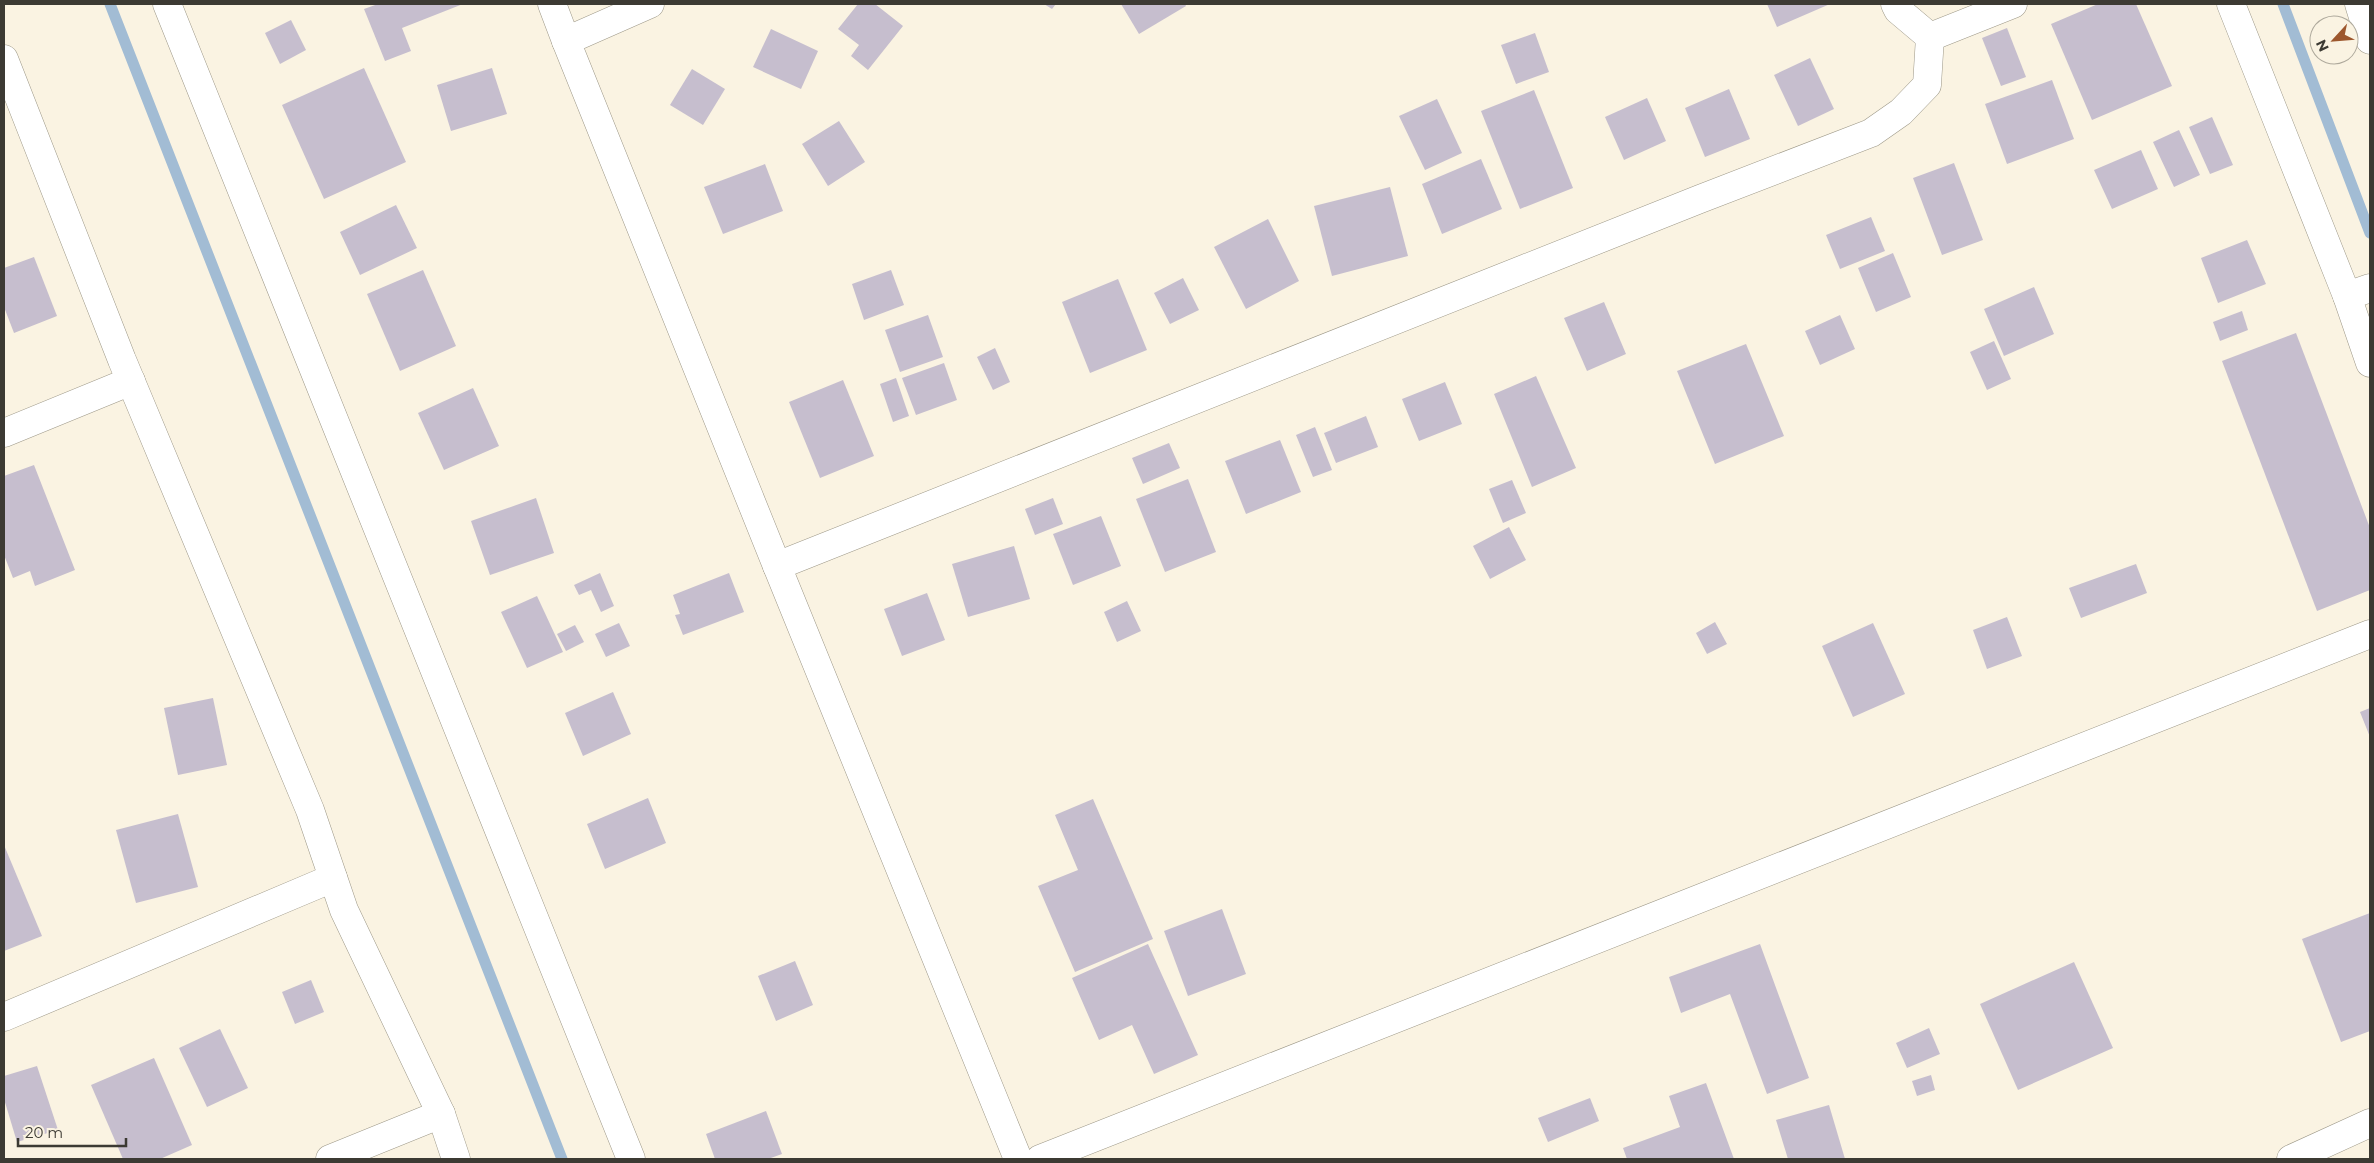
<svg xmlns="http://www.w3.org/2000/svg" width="2374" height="1163" viewBox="0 0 2374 1163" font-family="Montserrat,sans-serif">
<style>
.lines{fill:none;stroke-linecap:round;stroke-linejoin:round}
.stream{stroke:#a2bcd4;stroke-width:11}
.building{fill:#c6bece}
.minor-casing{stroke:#9d9888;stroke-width:29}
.minor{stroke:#fff;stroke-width:28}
</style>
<rect width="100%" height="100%" fill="#faf3e2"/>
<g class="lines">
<!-- stream -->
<g class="stream">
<polyline points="110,4 562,1159"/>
<polyline points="2283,4 2370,233"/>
</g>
</g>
<!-- building -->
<g class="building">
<polygon points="378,4 463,4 402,28 411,51 385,61 364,9"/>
<polygon points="858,4 875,4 903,26 868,70 851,56 859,45 838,29"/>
<polygon points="1044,4 1056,4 1052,9"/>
<polygon points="1121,4 1185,4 1186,6 1139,34"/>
<polygon points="1767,4 1830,4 1777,27"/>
<polygon points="2098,4 2136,4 2172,86 2092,120 2051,24"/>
<polygon points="291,20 306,50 280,64 265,33"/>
<polygon points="2007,28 2026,77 2001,86 1982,38"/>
<polygon points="771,29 818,51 801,89 753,67"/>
<polygon points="1535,33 1549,72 1516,84 1501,45"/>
<polygon points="1810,58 1834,109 1798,126 1774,75"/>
<polygon points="364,68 406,162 324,199 282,105"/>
<polygon points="492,68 507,114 451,131 437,85"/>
<polygon points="692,69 725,89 703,125 670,105"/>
<polygon points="2052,80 2074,139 2007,164 1985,104"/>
<polygon points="1729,89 1750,139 1705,157 1685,108"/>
<polygon points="1534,90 1573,188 1520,209 1481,111"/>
<polygon points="1647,98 1666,141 1624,160 1605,117"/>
<polygon points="1437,99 1462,153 1425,170 1399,116"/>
<polygon points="2212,117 2233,165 2210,174 2189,127"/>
<polygon points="839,121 865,162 828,186 802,144"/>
<polygon points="2179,130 2200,175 2174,187 2153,142"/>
<polygon points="2141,150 2158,189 2112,209 2094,170"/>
<polygon points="1481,159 1502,209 1442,234 1422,184"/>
<polygon points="1954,163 1983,240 1942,255 1913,178"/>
<polygon points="765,164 783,211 723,234 704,187"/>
<polygon points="1390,187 1408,256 1332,276 1314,206"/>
<polygon points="396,205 417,248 360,275 340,232"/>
<polygon points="1871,217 1885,251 1840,269 1826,235"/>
<polygon points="1268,219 1299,281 1246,309 1214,247"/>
<polygon points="2247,240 2266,284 2218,303 2201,258"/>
<polygon points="1893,253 1911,297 1876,312 1858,268"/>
<polygon points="34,257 57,316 14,333 4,307 4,268"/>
<polygon points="423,270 456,346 400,371 367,294"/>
<polygon points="891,270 904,305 864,320 852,284"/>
<polygon points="1183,278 1199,310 1170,324 1154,293"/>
<polygon points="1118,279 1147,350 1090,373 1062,302"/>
<polygon points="2034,287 2054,334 2004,356 1984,309"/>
<polygon points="1604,302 1626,354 1587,371 1564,318"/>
<polygon points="2242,311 2248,330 2220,341 2213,322"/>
<polygon points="928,315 943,357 900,372 885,330"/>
<polygon points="1840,315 1855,349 1820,365 1805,331"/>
<polygon points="2296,333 2370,528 2370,590 2317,611 2222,361"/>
<polygon points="1994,341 2011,379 1987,390 1970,352"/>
<polygon points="1746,344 1784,436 1715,464 1677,371"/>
<polygon points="995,348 1010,382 993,390 977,357"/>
<polygon points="944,363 957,400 916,415 902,378"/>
<polygon points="1536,376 1576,468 1532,487 1494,394"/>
<polygon points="896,378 909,416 893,422 880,384"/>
<polygon points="843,380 874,456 820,478 789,402"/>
<polygon points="1445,382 1462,424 1419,441 1402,399"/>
<polygon points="473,388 499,446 444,470 418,413"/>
<polygon points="1366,416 1378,447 1336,463 1324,433"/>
<polygon points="1315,427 1332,470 1313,477 1296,435"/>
<polygon points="1280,440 1301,492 1246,514 1225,461"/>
<polygon points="1169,443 1180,468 1143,484 1132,458"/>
<polygon points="34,465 75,570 35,586 30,571 13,578 4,555 4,476"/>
<polygon points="1188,479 1216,552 1165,572 1136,499"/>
<polygon points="1512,480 1526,513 1503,523 1489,489"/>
<polygon points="536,498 554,553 490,575 471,521"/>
<polygon points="1053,498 1063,524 1035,535 1025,509"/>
<polygon points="1101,516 1121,566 1073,585 1053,534"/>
<polygon points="1509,527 1526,560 1490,579 1473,546"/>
<polygon points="1014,546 1030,599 968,617 952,564"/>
<polygon points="2136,564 2147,593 2081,618 2069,588"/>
<polygon points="600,573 614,606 601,612 591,590 579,595 574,585"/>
<polygon points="729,573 744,612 683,635 675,615 680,614 673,595"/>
<polygon points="927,593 945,640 902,656 884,609"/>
<polygon points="537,596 563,652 527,668 501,612"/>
<polygon points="1127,601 1141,631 1117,642 1104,612"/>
<polygon points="2007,617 2022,656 1987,669 1973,630"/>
<polygon points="1715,622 1727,644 1707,654 1696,633"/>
<polygon points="619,623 630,646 606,657 595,634"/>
<polygon points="1873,623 1905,694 1853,717 1822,646"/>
<polygon points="575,625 584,642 566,651 557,634"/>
<polygon points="613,692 631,734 583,756 565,713"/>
<polygon points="213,698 227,765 178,775 164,708"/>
<polygon points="2370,708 2370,737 2360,712"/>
<polygon points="648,798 666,843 605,869 587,824"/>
<polygon points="1093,799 1153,939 1075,972 1038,886 1078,870 1055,815"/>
<polygon points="178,814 198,887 136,903 116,830"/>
<polygon points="4,845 42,936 4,951"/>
<polygon points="1222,909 1246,974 1188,996 1164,931"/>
<polygon points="2370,913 2370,1031 2341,1042 2302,939"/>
<polygon points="1148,944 1198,1055 1154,1074 1132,1025 1099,1040 1072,978"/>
<polygon points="1760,944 1809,1078 1767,1094 1730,994 1681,1013 1669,977"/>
<polygon points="795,961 813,1005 776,1021 758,976"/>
<polygon points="2074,962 2113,1048 2018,1090 1980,1004"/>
<polygon points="311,980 324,1012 295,1024 282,992"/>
<polygon points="1929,1028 1940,1054 1907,1068 1896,1043"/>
<polygon points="220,1029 248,1088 207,1107 179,1048"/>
<polygon points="154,1058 192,1145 160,1159 123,1159 91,1085"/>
<polygon points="37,1066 58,1130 17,1142 4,1099 4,1076"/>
<polygon points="1931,1075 1935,1090 1917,1096 1912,1081"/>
<polygon points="1706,1083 1734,1159 1627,1159 1623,1148 1680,1127 1669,1096"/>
<polygon points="1590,1098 1599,1121 1548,1142 1538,1118"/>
<polygon points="1829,1105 1845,1159 1788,1159 1776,1120"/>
<polygon points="766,1111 782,1154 768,1159 715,1159 706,1134"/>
</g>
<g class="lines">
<!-- minor casing -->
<g class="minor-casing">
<g id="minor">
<polyline points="167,4 631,1159"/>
<polyline points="552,4 566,41"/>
<polyline points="650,4 566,41 777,566 1700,199 1871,133 1901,112 1927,85 1930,37"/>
<polyline points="1895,4 1898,10 1930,37 2013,4"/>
<polyline points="2231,4 2347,296 2370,363"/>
<polyline points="2359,4 2370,40"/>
<polyline points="4,59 122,360 310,810 344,910 441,1114 456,1159"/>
<polyline points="2347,296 2370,288"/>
<polyline points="4,433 131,381"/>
<polyline points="777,566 1018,1159"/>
<polyline points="4,1017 333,878"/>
<polyline points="330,1159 441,1114"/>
<polyline points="1040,1159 2370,634"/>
<polyline points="2291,1159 2370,1123"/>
</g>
</g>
<!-- minor -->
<use href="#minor" class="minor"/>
</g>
<!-- border -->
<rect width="2374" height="1163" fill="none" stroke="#3c3a33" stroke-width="10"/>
<!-- north arrow -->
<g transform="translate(2334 40) rotate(244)"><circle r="24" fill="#faf3e2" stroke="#aea99c"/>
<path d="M0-4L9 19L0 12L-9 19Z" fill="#9d572d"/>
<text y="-8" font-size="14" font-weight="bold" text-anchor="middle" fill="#3c3a33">N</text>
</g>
<!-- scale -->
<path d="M18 1138v8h108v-8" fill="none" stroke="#3c3a33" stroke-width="2.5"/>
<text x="25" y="1138" font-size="15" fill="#3c3a33" stroke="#faf3e2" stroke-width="4" paint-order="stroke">20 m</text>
</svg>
